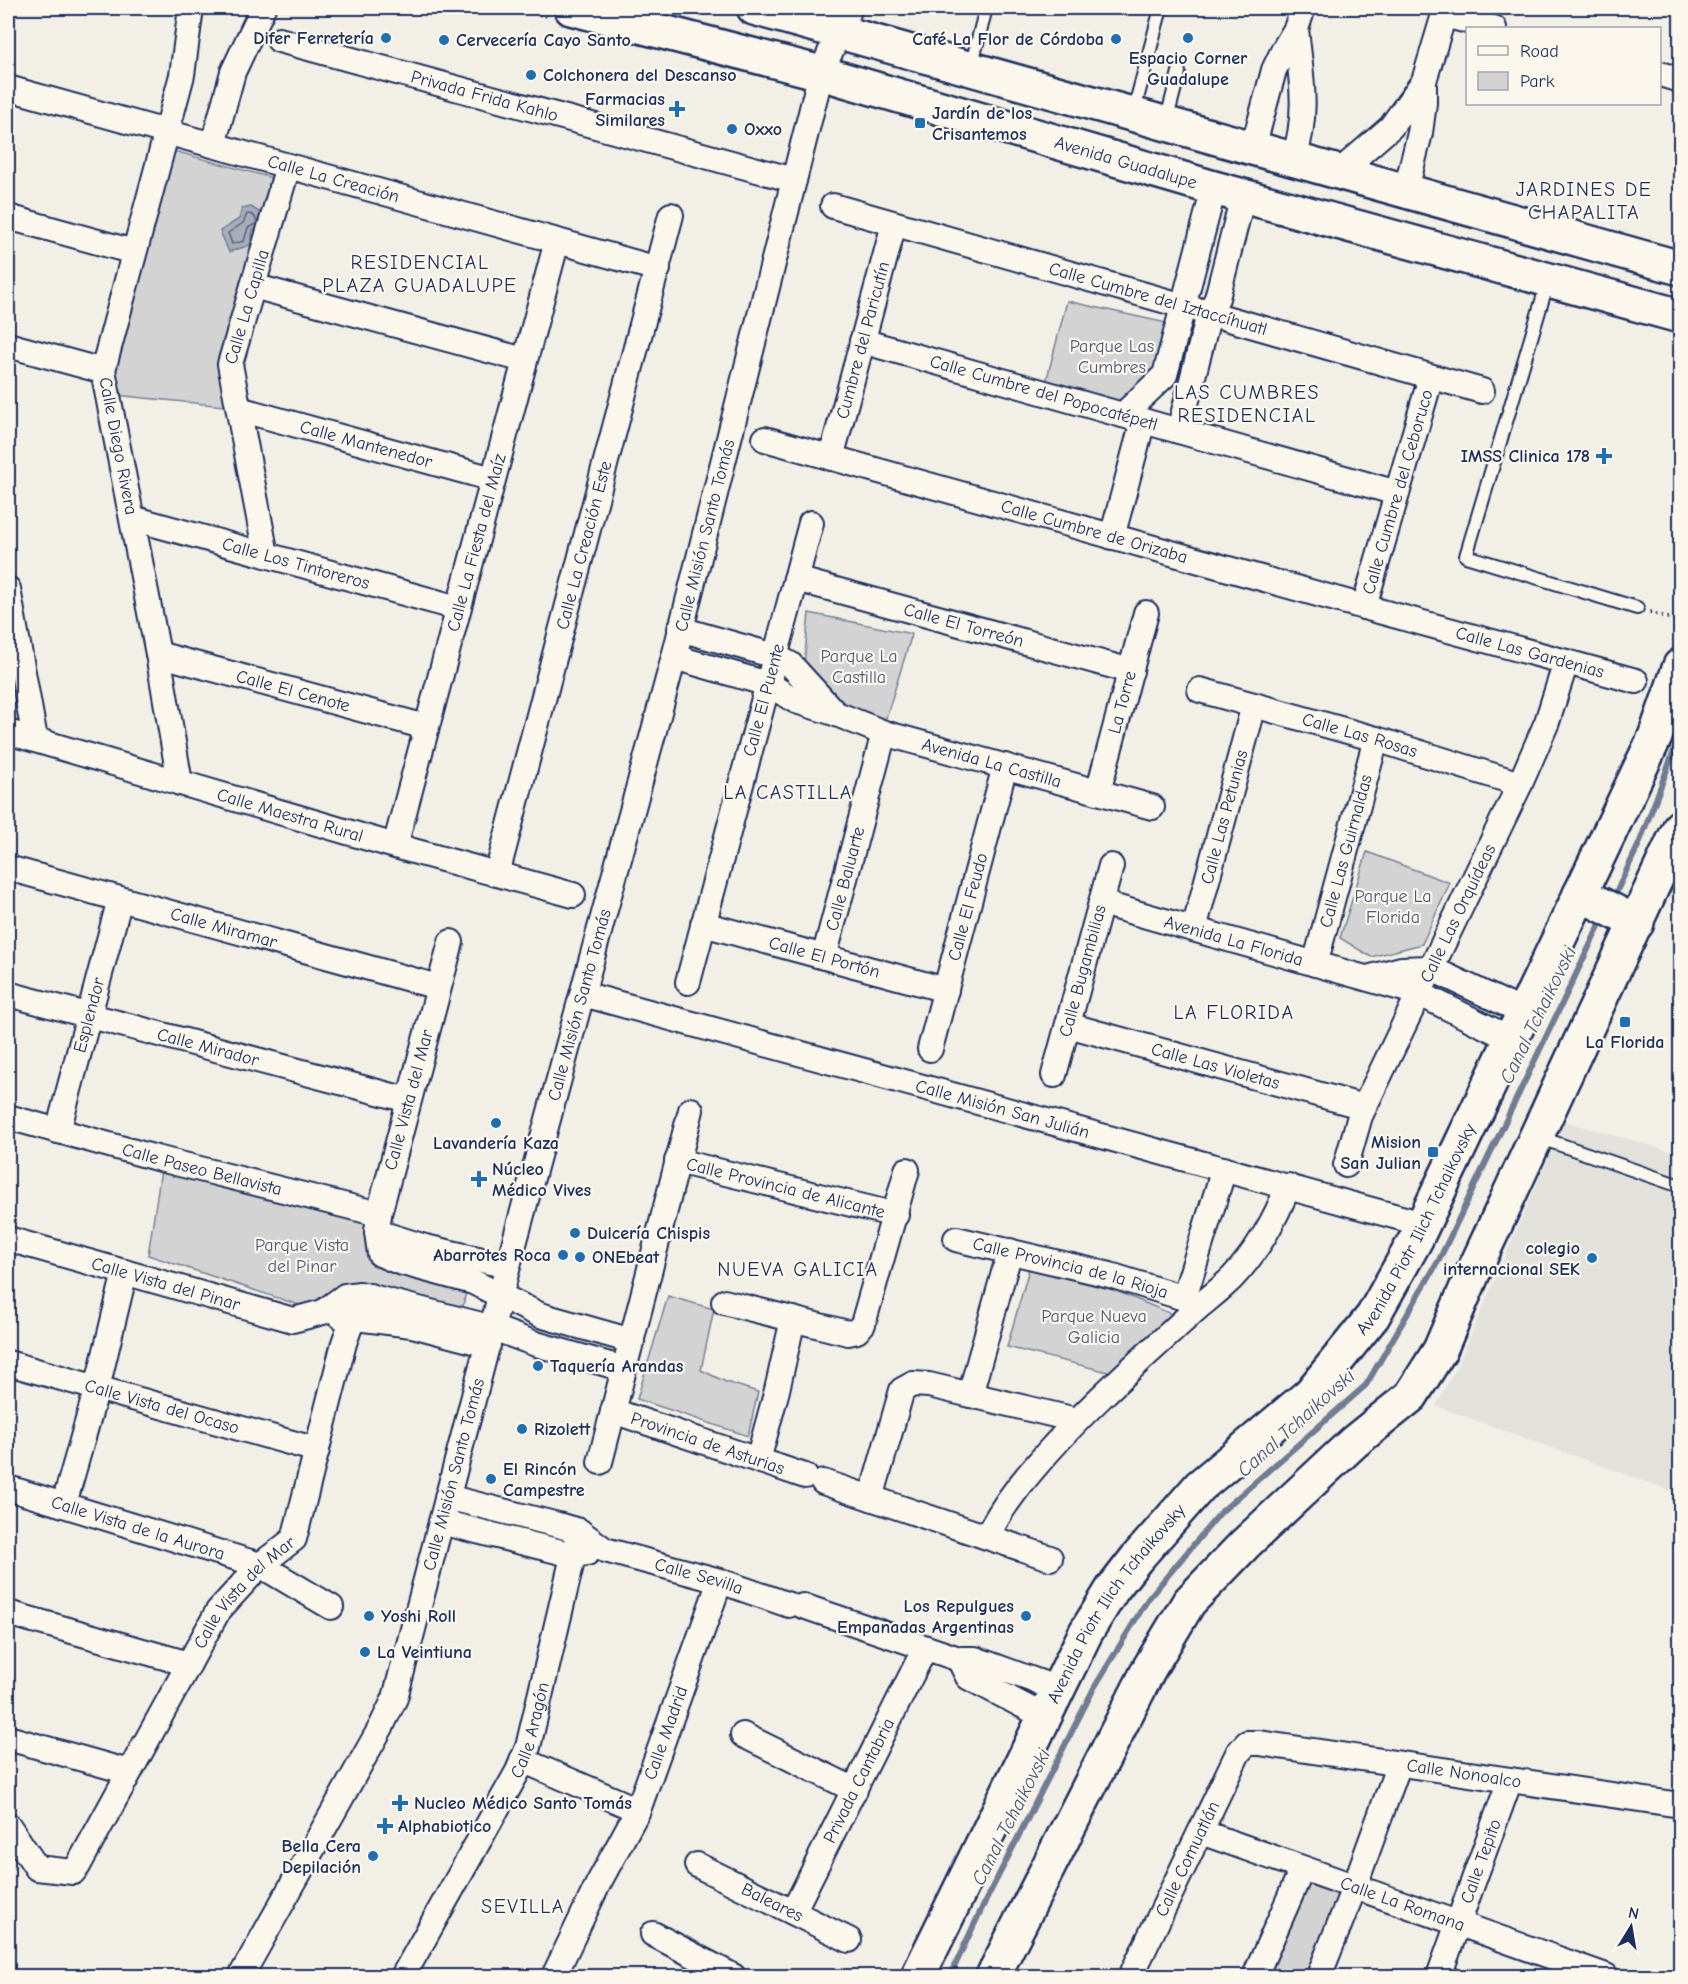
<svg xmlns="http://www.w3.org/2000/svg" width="1688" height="1984" viewBox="0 0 1688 1984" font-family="'Comic Neue',sans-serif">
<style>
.built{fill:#e2e1dc}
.green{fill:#d2d3d2;stroke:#768198;stroke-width:1.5}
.water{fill:#a9adb7;stroke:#707b93;stroke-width:1.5}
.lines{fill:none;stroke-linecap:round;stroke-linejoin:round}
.shore{stroke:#546182;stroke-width:1.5}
.stream{stroke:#707b93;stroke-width:6}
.lane-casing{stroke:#1b2f5e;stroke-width:16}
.street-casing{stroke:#1b2f5e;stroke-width:28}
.secondary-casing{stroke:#1b2f5e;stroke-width:38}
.primary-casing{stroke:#1b2f5e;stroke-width:38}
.path{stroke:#1b2f5e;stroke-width:4;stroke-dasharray:1.5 4.5;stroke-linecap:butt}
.lane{stroke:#fbf7ec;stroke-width:12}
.street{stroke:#fbf7ec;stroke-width:24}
.secondary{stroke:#fbf7ec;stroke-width:33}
.primary{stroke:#fbf7ec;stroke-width:33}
.poi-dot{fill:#1f6fb2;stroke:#fbf7ec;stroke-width:2}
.labels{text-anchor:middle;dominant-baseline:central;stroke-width:4.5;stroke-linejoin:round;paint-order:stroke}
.poi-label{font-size:18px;font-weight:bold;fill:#1b2f5e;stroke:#fbf7ec;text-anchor:start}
.street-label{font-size:18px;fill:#1b2f5e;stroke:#fbf7ec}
.park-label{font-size:18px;fill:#49587b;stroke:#fbf7ec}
.neighbourhood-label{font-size:20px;letter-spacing:1.5px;fill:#1b2f5e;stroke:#fbf7ec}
.water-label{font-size:20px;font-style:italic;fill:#465579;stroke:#fbf7ec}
</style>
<rect width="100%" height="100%" fill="#f2efe6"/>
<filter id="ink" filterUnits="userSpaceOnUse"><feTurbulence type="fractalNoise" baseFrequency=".0167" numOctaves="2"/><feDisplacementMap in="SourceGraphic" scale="12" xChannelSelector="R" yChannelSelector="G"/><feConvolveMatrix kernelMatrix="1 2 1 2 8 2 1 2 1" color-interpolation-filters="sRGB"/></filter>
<g filter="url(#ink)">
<!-- built -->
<polygon class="built" points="1564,1121 1680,1154 1680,1494 1436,1406 1459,1362"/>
<!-- green -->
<g class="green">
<polygon points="167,149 276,179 234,407 115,395 109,372"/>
<polygon points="1067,301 1171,324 1160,373 1121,405 1046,382"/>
<polygon points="809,613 912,634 885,721 840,705 804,665"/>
<polygon points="1367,852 1450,883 1422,944 1371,957 1340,938"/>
<polygon points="161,1170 374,1222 467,1287 461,1316 365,1282 338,1289 320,1304 305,1307 148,1255"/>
<polygon points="1029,1269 1114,1290 1174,1315 1112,1373 1007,1347"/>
<polygon points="668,1296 714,1309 701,1370 726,1382 758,1392 748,1436 637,1399"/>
<polygon points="1304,1877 1345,1893 1311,1976 1262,1976"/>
</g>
<!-- water -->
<polygon class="water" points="251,207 262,214 262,233 253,230 250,245 229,252 220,231 239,219 242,209"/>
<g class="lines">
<!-- shore -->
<polygon class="shore" points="247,214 250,214 255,217 257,223 248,228 244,241 232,244 228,233 243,223"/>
<!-- stream -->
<g class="stream">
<polyline points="1612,901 1639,844 1680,735"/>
<polyline points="950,1976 982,1908 1094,1688 1148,1599 1221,1512 1366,1385 1439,1260 1603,918"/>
</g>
<!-- lane casing -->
<g class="lane-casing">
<g id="lane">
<polyline points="971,67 986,8"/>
<polyline points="1133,114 1161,8"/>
<polyline points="1166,122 1179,72"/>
<polyline points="1548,281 1466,556 1637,608"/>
<polyline points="1538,1137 1680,1186"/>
</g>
</g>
<!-- street casing -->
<g class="street-casing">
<g id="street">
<polyline points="1444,15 1494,28"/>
<path id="s1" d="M 279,40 L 794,180"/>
<polyline points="1660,74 1680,80"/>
<path id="s2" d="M 8,88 L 658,269"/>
<polyline points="213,145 233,72 263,8"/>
<polyline points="1253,148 1274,70 1284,49 1296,29 1303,8"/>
<path d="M 1294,159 C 1309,111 1301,78 1296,29"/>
<polyline points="1339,172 1391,127 1424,81"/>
<polyline points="1406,190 1420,133 1424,103 1424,81 1446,8"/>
<path id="s3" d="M 833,206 L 1482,391"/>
<polyline points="8,217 134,252"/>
<polyline points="253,286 524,360"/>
<path id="s4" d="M 862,341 L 1397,493"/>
<polyline points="8,345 103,371"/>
<path id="s5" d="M 239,409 L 493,479"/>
<polyline points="1123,415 1165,375 1214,188"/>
<polyline points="1179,431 1209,314 1217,298 1243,196"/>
<path id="s6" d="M 765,439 L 1364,607 L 1636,681"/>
<path id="s7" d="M 831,458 L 894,224"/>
<path id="s8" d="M 132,518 L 458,608"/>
<polyline points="1112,537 1143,421"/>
<path id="s9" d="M 266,555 L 230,364 L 288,166"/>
<path id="s10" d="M 796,579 L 1131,671"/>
<polyline points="8,589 35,739"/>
<path id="s11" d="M 1364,607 L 1431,377"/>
<polyline points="680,629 775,656 790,664 833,711"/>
<path id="s12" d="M 158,654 L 426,727"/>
<path id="s13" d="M 674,657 L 768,684 L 796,701 L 834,713 L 884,733 L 1152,807"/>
<path id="s14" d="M 1200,690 L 1376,739 L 1520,784"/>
<path id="s15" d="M 8,732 L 395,846 L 573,895"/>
<polyline points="180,783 158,654 103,370 182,75 191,8"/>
<path id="s16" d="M 1098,792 L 1146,613"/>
<path id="s17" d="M 395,846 L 557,241"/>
<path id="s18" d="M 8,868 L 438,987"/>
<path id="s19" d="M 497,874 L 671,215"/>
<path id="s20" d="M 1101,903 L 1418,993 L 1511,1039"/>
<path id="s21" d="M 703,924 L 946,990"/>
<path id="s22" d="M 1194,929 L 1254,705"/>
<polyline points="451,942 379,1214 377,1232 380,1254 399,1262 473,1282 540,1315 632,1341"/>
<path id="s23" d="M 824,957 L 884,733"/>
<path id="s24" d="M 1315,964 L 1376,739"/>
<polyline points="1367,978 1401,969 1430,968 1523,1012"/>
<path id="s25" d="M 688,982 L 811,523"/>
<path id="s26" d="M 8,994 L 408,1100"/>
<path id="s27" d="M 583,994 L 1423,1224"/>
<path id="s28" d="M 1068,1025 L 1364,1107"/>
<path id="s29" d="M 930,1049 L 1005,766"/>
<path id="s30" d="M 1054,1075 L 1111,866"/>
<path id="s31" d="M 8,1117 L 160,1159 L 379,1214"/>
<path id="s32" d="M 58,1131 L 120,899"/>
<path id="s33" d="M 677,1161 L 896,1215"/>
<path id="s34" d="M 1346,1165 L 1360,1116 L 1520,784 L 1547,722 L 1566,662"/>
<polyline points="377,1232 425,1247 508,1266"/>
<path id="s35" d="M 8,1239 L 293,1320 L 323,1312 L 345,1296 L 360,1294 L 493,1328 L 536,1344 L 624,1369"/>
<path id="s36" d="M 956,1239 L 1110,1275 L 1184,1298 L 1196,1309 C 1146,1356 1094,1400 1048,1452 C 1025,1478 1002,1505 987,1537"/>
<polyline points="1184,1298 1224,1169"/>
<polyline points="724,1302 848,1333 857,1331 863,1324 907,1170"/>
<path d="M 1196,1309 C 1208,1299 1221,1289 1232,1278 C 1256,1253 1276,1219 1288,1186"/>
<polyline points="340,1316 412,1325 488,1345"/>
<path id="s37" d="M 8,1363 L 317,1450"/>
<polyline points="970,1395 1010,1251"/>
<path id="s38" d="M 613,1411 L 805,1476"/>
<polyline points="758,1460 777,1390 793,1319"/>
<polyline points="600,1462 691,1110"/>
<polyline points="823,1482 1050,1558"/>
<path id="s39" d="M 8,1488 L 260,1565 L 331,1607"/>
<path id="s40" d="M 447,1497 L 558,1525 L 579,1531 L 605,1550 L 720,1581 L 789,1605"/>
<polyline points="871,1498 902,1390 913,1384 929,1385 1076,1420"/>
<polyline points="64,1504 97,1388 125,1272"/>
<polyline points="441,1522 573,1555 587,1553"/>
<polyline points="803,1606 959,1659 975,1659 1058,1689"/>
<polyline points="8,1613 189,1664"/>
<polyline points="959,1659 968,1677 1045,1717"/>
<polyline points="743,1735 855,1790"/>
<polyline points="8,1738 129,1772"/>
<polyline points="522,1760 638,1810"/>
<path id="s41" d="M 8,1825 L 37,1868 L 73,1872 L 78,1866 L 218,1611 L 260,1565 L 294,1539 L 344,1343 L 353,1318 L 370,1296"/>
<path id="s42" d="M 1201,1832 L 1606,1976"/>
<path id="s43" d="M 697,1865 L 849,1940"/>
<path id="s44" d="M 793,1912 L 925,1648"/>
<polyline points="653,1934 733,1976"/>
<path id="s45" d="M 241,1976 L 381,1727 L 395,1698 L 508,1266 L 674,657 L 821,73 L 850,8"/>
<path id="s46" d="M 403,1976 L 518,1771 L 528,1747 L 579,1531"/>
<path id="s47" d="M 554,1976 L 598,1884 L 638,1810 L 720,1581"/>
<path id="s48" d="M 1131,1976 L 1238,1753 L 1247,1743 L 1259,1743 L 1680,1805"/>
<polyline points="1255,1976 1302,1869"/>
<polyline points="1319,1976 1354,1888 1399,1764"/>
<path id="s49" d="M 1439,1976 L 1510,1780"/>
</g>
</g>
<!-- secondary casing -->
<g class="secondary-casing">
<g id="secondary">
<polyline points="1580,894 1637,923"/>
<path id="s50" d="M 918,1976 L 1086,1632 L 1112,1590 L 1136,1559 L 1200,1486 L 1310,1394 L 1373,1316 L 1416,1239 L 1655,737 L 1680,666"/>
<polyline points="993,1976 1150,1667 1189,1602 1245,1544 1354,1442 1411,1396 1440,1350 1473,1273 1680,827"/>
</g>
</g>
<!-- primary casing -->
<g class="primary-casing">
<g id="primary">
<path id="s51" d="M 571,8 L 821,73 L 1214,188 L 1680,316"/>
<polyline points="754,8 1680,268"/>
</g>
</g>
<!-- path -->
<g class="path">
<polyline points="516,8 547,16"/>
<polyline points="1650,612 1680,622"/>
</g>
<!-- lane -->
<use href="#lane" class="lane"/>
<!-- street -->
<use href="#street" class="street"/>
<!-- secondary -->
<use href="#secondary" class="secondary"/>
<!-- primary -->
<use href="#primary" class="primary"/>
</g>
</g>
<!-- markers -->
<g class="poi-dot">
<circle cx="386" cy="38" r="6"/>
<circle cx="1188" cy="38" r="6"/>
<circle cx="1116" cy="39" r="6"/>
<circle cx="444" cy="40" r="6"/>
<circle cx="531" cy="75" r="6"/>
<path d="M674 100h6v6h6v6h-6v6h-6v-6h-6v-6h6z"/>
<rect x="914" y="117" width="12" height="12" rx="3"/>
<circle cx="732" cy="129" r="6"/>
<path d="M1601 447h6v6h6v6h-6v6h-6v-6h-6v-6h6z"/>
<rect x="1619" y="1016" width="12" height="12" rx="3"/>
<circle cx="496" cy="1123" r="6"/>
<rect x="1427" y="1146" width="12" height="12" rx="3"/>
<path d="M476 1170h6v6h6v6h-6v6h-6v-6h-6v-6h6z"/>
<circle cx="575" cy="1233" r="6"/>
<circle cx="563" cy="1255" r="6"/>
<circle cx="580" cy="1257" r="6"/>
<circle cx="1592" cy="1258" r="6"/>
<circle cx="538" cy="1366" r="6"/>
<circle cx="522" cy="1429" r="6"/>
<circle cx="491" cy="1479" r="6"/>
<circle cx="369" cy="1616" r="6"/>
<circle cx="1026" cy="1616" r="6"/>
<circle cx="365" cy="1652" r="6"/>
<path d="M397 1794h6v6h6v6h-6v6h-6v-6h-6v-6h6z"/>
<path d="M382 1817h6v6h6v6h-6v6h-6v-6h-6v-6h6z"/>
<circle cx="373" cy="1856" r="6"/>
</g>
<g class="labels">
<!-- poi labels -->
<g class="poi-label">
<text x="374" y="38" text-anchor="end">Difer Ferretería</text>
<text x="1104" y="39" text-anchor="end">Café La Flor de Córdoba</text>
<text x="456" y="40">Cervecería Cayo Santo</text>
<text x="1188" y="58" text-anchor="middle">Espacio Corner<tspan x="1188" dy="21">Guadalupe</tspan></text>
<text x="543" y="75">Colchonera del Descanso</text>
<text x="665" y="99" text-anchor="end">Farmacias<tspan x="665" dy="21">Similares</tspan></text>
<text x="932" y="113">Jardín de los<tspan x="932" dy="21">Crisantemos</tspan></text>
<text x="744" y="129">Oxxo</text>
<text x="1590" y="456" text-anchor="end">IMSS Clinica 178</text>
<text x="1625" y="1042" text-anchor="middle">La Florida</text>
<text x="1421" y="1142" text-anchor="end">Mision<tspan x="1421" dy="21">San Julian</tspan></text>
<text x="496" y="1143" text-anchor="middle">Lavandería Kaza</text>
<text x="492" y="1169">Núcleo<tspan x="492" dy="21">Médico Vives</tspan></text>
<text x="587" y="1233">Dulcería Chispis</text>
<text x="1580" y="1248" text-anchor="end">colegio<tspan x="1580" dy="21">internacional SEK</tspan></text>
<text x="551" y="1255" text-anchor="end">Abarrotes Roca</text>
<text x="592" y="1257">ONEbeat</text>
<text x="550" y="1366">Taquería Arandas</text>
<text x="534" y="1429">Rizolett</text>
<text x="503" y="1469">El Rincón<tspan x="503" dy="21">Campestre</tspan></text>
<text x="1014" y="1606" text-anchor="end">Los Repulgues<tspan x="1014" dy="21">Empanadas Argentinas</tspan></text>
<text x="381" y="1616">Yoshi Roll</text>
<text x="377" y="1652">La Veintiuna</text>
<text x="414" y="1803">Nucleo Médico Santo Tomás</text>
<text x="398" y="1826">Alphabiotico</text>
<text x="361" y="1846" text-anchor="end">Bella Cera<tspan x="361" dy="21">Depilación</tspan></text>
</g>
<!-- street labels -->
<g class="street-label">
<text stroke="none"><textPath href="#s1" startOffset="213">Privada Frida Kahlo</textPath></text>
<text stroke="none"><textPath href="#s51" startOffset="576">Avenida Guadalupe</textPath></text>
<text stroke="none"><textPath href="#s2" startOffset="338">Calle La Creación</textPath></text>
<text stroke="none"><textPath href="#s3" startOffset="338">Calle Cumbre del Iztaccíhuatl</textPath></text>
<text stroke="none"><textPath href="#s9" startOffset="254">Calle La Capilla</textPath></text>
<text stroke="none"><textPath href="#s7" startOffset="122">Cumbre del Paricutín</textPath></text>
<text stroke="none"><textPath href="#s4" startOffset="189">Calle Cumbre del Popocatépetl</textPath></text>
<text stroke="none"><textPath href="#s5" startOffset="132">Calle Mantenedor</textPath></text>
<text transform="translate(118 446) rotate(79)">Calle Diego Rivera</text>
<text stroke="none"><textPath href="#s11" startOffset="120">Calle Cumbre del Ceboruco</textPath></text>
<text stroke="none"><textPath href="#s6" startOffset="342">Calle Cumbre de Orizaba</textPath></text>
<text stroke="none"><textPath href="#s45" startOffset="1521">Calle Misión Santo Tomás</textPath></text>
<text stroke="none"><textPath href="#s17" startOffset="314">Calle La Fiesta del Maíz</textPath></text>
<text stroke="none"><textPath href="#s19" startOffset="340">Calle La Creación Este</textPath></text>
<text stroke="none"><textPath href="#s8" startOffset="170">Calle Los Tintoreros</textPath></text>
<text stroke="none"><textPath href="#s10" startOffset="174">Calle El Torreón</textPath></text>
<text stroke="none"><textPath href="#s6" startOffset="794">Calle Las Gardenias</textPath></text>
<text stroke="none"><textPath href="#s12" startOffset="140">Calle El Cenote</textPath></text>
<text stroke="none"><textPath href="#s25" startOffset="292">Calle El Puente</textPath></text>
<text stroke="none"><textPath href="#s16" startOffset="93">La Torre</textPath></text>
<text stroke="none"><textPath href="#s14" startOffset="166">Calle Las Rosas</textPath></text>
<text stroke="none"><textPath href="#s13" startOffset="336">Avenida La Castilla</textPath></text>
<text stroke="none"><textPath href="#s15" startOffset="294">Calle Maestra Rural</textPath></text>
<text stroke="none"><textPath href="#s22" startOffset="116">Calle Las Petunias</textPath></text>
<text stroke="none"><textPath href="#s24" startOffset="117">Calle Las Guirnaldas</textPath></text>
<text stroke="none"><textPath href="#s23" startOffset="81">Calle Baluarte</textPath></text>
<text stroke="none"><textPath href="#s29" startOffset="147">Calle El Feudo</textPath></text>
<text stroke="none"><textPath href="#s34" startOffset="276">Calle Las Orquídeas</textPath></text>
<text stroke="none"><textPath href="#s18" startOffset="224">Calle Miramar</textPath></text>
<text stroke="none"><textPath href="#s20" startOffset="138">Avenida La Florida</textPath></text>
<text stroke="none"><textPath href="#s21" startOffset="126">Calle El Portón</textPath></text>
<text stroke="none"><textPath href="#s30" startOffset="108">Calle Bugambilias</textPath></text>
<text stroke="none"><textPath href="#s45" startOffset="1035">Calle Misión Santo Tomás</textPath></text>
<text stroke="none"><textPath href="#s32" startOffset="120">Esplendor</textPath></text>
<text stroke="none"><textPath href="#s26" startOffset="207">Calle Mirador</textPath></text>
<text stroke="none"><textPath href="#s28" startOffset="153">Calle Las Violetas</textPath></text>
<text transform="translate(409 1100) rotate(-75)">Calle Vista del Mar</text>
<text stroke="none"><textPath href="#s27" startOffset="435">Calle Misión San Julián</textPath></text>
<text stroke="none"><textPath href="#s31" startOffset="201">Calle Paseo Bellavista</textPath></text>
<text stroke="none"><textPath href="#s33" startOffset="112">Calle Provincia de Alicante</textPath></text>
<text stroke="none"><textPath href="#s50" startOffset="909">Avenida Piotr Ilich Tchaikovsky</textPath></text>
<text stroke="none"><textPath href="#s36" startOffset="118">Calle Provincia de la Rioja</textPath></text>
<text stroke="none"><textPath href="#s35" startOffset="164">Calle Vista del Pinar</textPath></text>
<text stroke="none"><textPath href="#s37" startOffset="160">Calle Vista del Ocaso</textPath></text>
<text stroke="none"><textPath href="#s38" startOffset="100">Provincia de Asturias</textPath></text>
<text stroke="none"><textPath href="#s45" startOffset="549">Calle Misión Santo Tomás</textPath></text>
<text stroke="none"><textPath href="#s39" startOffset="136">Calle Vista de la Aurora</textPath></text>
<text stroke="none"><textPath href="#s40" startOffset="266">Calle Sevilla</textPath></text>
<text stroke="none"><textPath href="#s41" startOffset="418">Calle Vista del Mar</textPath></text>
<text stroke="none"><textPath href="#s50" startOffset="423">Avenida Piotr Ilich Tchaikovsky</textPath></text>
<text stroke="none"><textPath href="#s46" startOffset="278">Calle Aragón</textPath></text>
<text stroke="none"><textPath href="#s47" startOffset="268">Calle Madrid</textPath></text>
<text stroke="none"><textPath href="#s48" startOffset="480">Calle Nonoalco</textPath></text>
<text stroke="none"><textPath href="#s44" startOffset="147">Privada Cantabria</textPath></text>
<text stroke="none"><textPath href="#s48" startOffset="130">Calle Comuatlán</textPath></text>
<text stroke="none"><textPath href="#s49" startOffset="122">Calle Tepito</textPath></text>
<text stroke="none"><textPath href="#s43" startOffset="84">Baleares</textPath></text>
<text stroke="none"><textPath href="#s42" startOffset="214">Calle La Romana</textPath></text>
</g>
<!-- park labels -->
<g class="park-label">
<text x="1112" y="346">Parque Las<tspan x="1112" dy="21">Cumbres</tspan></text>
<text x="859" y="656">Parque La<tspan x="859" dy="21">Castilla</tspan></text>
<text x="1393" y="896">Parque La<tspan x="1393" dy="21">Florida</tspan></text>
<text x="302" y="1245">Parque Vista<tspan x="302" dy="21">del Pinar</tspan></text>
<text x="1094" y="1316">Parque Nueva<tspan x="1094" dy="21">Galicia</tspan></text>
</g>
<!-- neighbourhood labels -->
<g class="neighbourhood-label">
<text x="1584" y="189">JARDINES DE<tspan x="1584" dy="23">CHAPALITA</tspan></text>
<text x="420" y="262">RESIDENCIAL<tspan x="420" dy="23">PLAZA GUADALUPE</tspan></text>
<text x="1247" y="392">LAS CUMBRES<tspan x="1247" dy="23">RESIDENCIAL</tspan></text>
<text x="788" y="792">LA CASTILLA</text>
<text x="1234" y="1012">LA FLORIDA</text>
<text x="798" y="1269">NUEVA GALICIA</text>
<text x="523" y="1906">SEVILLA</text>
</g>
<!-- water labels -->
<g class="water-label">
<text transform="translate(1538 1015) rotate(-64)">Canal Tchaikovski</text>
<text transform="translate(1296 1423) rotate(-42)">Canal Tchaikovski</text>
<text transform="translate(1011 1817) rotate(-63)">Canal Tchaikovski</text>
</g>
</g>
<!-- margin -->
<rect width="1688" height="1984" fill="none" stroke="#fbf7ec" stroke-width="30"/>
<rect x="15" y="15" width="1658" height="1954" fill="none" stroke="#1b2f5e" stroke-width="2" filter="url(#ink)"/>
<!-- legend -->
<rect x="1466" y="27" width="195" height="78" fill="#fbf7ec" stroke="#a1a7b3" stroke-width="1.5"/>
<rect x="1478" y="46" width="30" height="9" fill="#fbf7ec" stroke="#a1a7b3" stroke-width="1.5"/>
<text x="1520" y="57" font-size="18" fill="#1b2f5e">Road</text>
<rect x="1478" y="72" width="30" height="18" fill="#d2d3d2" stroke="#a1a7b3" stroke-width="1.5"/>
<text x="1520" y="87" font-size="18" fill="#1b2f5e">Park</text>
<!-- north arrow -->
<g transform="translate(1631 1927) rotate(11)" stroke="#fbf7ec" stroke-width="4.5" paint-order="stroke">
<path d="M0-4.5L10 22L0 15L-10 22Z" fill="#1b2f5e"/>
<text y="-9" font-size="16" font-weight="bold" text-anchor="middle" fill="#1b2f5e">N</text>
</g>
</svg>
